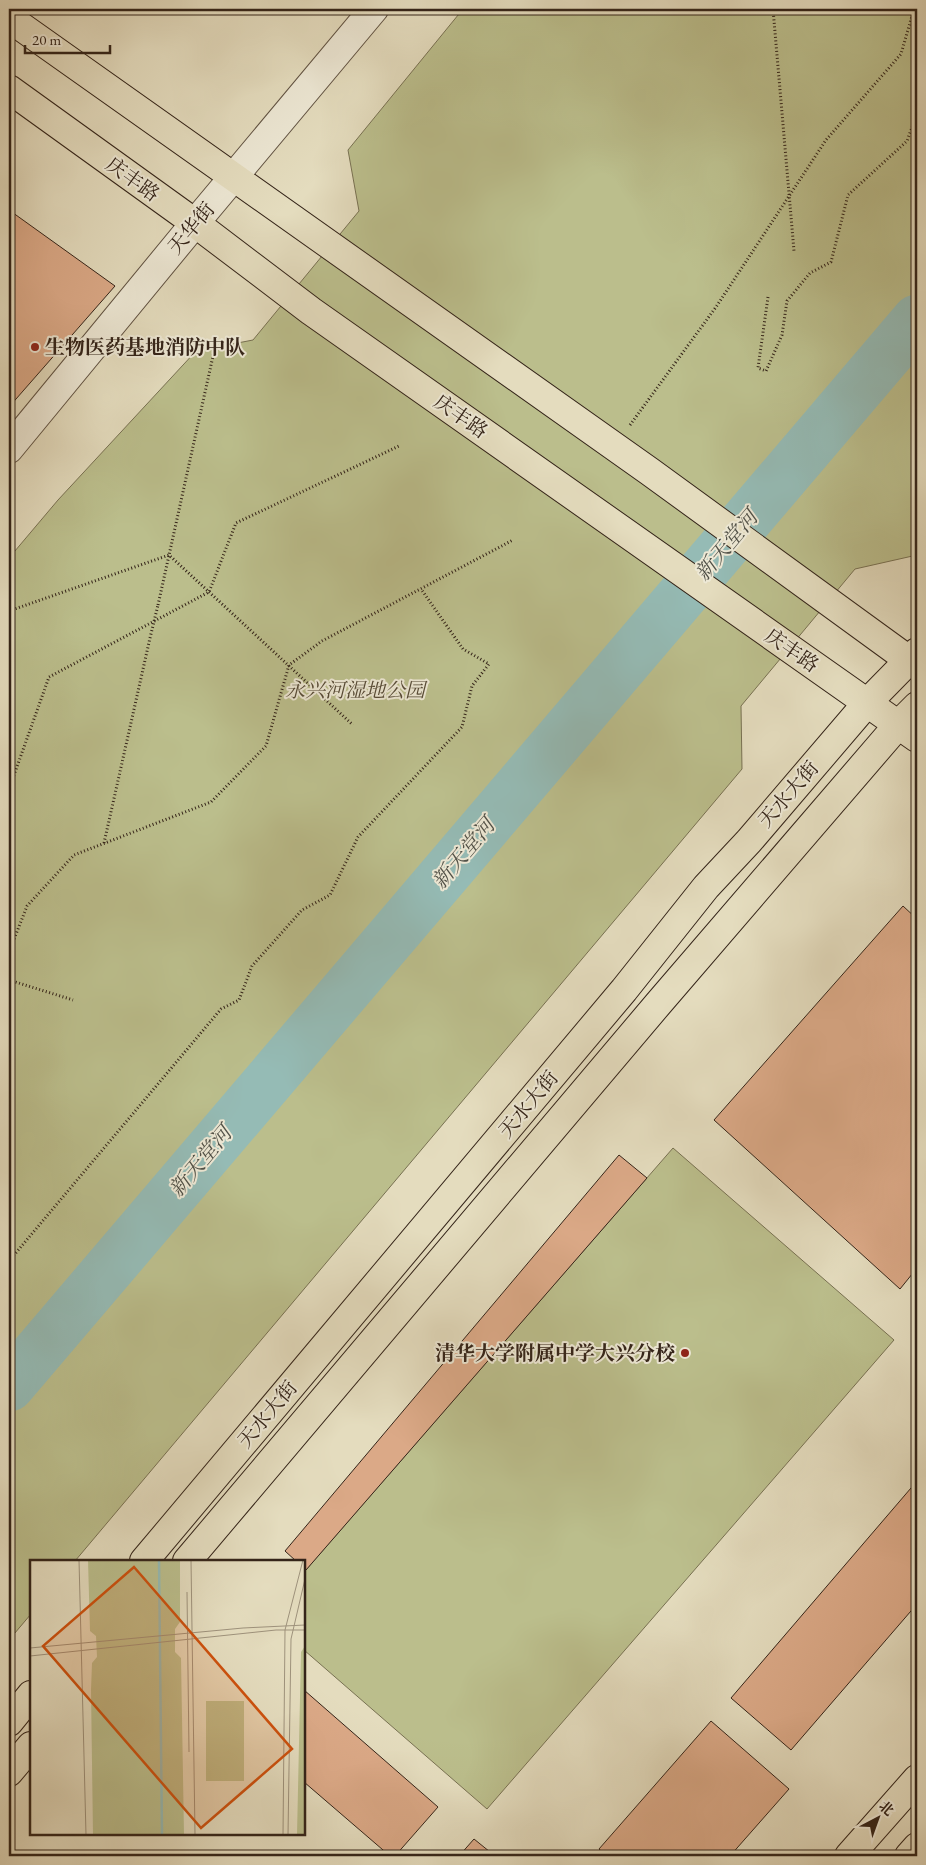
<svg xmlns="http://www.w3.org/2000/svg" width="926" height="1865" viewBox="0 0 926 1865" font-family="'EB Garamond','Noto Serif SC',serif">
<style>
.green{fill:#bbbe8c;stroke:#787152}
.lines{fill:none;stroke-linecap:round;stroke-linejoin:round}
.river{stroke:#95bbb5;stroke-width:51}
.building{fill:#dba987;stroke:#342419}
.minor-casing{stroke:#605242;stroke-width:30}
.major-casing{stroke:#342419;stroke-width:30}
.path{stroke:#342419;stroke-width:3;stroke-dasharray:1 2.5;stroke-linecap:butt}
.minor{stroke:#ede8d5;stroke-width:28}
.major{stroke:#e4dcbe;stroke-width:28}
.path-bridge{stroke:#342419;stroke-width:3;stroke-dasharray:1 2.5;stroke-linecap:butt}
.poi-dot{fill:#8f2418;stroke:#ede8d5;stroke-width:2}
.labels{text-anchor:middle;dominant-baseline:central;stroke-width:4;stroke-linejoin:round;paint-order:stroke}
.street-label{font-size:20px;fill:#342419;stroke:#ede8d5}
.poi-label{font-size:20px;font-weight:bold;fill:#342419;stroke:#ede8d5;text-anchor:start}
.park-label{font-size:20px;font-style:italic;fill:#564a36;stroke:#ede8d5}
.water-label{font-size:21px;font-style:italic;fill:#515148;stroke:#ede8d5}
.inset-river{fill:none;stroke:#95bbb5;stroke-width:2.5}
.inset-road{fill:none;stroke:#9e927c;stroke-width:1}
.view{fill:#cd510e;fill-opacity:0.15;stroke:#cd510e;stroke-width:2.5}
.inset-edge{fill:none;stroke:#342419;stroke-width:2.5}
</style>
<rect width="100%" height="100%" fill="#e4dcbe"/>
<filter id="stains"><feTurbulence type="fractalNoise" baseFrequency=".004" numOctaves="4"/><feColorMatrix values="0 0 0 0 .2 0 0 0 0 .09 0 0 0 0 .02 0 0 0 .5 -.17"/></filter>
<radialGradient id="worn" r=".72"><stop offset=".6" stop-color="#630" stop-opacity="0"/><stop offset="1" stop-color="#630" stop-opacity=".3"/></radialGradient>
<!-- green -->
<g class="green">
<polygon points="463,9 917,9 917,555 855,569 741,706 742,769 75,1561 31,1561 31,1614 9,1640 9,558 58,500 196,351 253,340 359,211 348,150"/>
<polygon points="673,1148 894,1340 487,1809 304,1650 304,1572"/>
</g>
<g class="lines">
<!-- river -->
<polyline class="river" points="9,1386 917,320"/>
</g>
<!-- building -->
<g class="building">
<polygon points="9,210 115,286 9,407"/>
<polygon points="903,906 917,919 917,1268 900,1289 714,1120"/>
<polygon points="619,1155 647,1178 306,1570 304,1568 304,1561 296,1561 285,1551"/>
<polygon points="917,1481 917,1604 791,1750 731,1698"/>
<polygon points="304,1690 438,1807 395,1856 390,1856 304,1782"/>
<polygon points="711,1721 789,1789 730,1856 607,1856 599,1849"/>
<polygon points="474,1839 495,1856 459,1856"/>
</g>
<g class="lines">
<!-- minor casing -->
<g class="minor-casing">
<polyline id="minor" points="9,449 195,223 374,9"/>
</g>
<!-- major casing -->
<g class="major-casing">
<g id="major">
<polyline points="9,18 649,471 917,666"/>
<polyline points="9,89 195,223 311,311 917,738"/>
<polyline points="144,1561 624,990 706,887 749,841 867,703 917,652"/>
<polyline points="187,1561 658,1004 898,725 917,706"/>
<polyline points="9,1722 31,1695"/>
<polyline points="9,1772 31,1746"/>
<polyline points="849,1856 917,1779"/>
<polyline points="909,1856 917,1847"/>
</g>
</g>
<!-- path -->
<g class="path">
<polyline points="773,9 794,251"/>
<polyline points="768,297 758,368 766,371 782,335 787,301 810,273 831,262 848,195 907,141 917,114"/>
<polyline points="630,425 716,307 826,140 901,54 914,9"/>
<polyline points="158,605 215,347"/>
<polyline points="9,611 169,555 353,725"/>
<polyline points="9,789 49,677 209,592 236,523 399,446"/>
<polyline points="104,843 150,638"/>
<polyline points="9,952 27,906 74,855 211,802 266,746 289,665 322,641 513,540"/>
<polyline points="9,980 73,1000"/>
<polyline points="9,1261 221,1009 239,1000 252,966 302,910 330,895 358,837 462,727 472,686 489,664 463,649 421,589"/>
</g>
<!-- minor -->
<use href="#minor" class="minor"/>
<!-- major -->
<use href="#major" class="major"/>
<!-- path-bridge -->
<polyline class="path-bridge" points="150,638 158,605"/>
</g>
<!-- markers -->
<g class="poi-dot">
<circle cx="35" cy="347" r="5"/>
<circle cx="685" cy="1353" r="5"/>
</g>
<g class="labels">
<!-- street labels -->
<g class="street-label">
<text transform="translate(133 179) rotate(36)">庆丰路</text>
<text transform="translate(191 228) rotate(-50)">天华街</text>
<text transform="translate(461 416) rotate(35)">庆丰路</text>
<text transform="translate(792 650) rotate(35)">庆丰路</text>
<text transform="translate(788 794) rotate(-49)">天水大街</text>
<text transform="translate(528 1104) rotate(-50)">天水大街</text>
<text transform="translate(267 1414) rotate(-50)">天水大街</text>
</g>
<!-- poi labels -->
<g class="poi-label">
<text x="45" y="347">生物医药基地消防中队</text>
<text x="675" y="1353" text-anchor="end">清华大学附属中学大兴分校</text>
</g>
<!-- park labels -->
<g class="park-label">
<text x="355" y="690">永兴河湿地公园</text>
</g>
<!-- water labels -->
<g class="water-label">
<text transform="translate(726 545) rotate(-50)">新天堂河</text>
<text transform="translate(463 853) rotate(-50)">新天堂河</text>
<text transform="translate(200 1161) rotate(-50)">新天堂河</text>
</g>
</g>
<!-- overview -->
<g transform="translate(30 1560)">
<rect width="275" height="275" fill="#e4dcbe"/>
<path d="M 58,0 L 150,0 L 150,62 L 145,69 L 145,92 L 151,98 L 154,275 L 63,275 L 61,130 L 62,103 L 67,97 L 66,76 L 60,71 ZM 275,86 L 275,275 L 267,275 L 271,92 ZM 176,141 L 214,141 L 214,221 L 176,221 Z" fill="#bbbe8c"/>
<path class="inset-river" d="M 129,0 L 132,275"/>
<path class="inset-road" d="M 49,0 L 56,275M 161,0 L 165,275M 157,32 L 159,192M 0,88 L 213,68 L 275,65M 0,96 L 246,70 L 275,70M 253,275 L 255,70 L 273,0M 258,275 L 261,79 L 275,19"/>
<path class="view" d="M 104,7 L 262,189 L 171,268 L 13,86 Z"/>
<rect width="275" height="275" class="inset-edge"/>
</g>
<!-- margin -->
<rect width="926" height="1865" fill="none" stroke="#e4dcbe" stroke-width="30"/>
<rect x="10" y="10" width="906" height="1845" fill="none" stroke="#342419" stroke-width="2.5"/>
<rect x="15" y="15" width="896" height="1835" fill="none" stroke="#342419"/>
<!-- north arrow -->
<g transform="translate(878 1818) rotate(41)" stroke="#ede8d5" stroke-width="4" paint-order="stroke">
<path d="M0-4L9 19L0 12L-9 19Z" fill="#342419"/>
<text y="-8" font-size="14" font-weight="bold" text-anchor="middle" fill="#342419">北</text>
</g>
<!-- scale -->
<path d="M25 45v8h85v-8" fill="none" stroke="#342419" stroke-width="2.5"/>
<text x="32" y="45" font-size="15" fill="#342419" stroke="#ede8d5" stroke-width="4" paint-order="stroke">20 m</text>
<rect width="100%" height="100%" filter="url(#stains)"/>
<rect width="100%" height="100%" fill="url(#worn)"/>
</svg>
